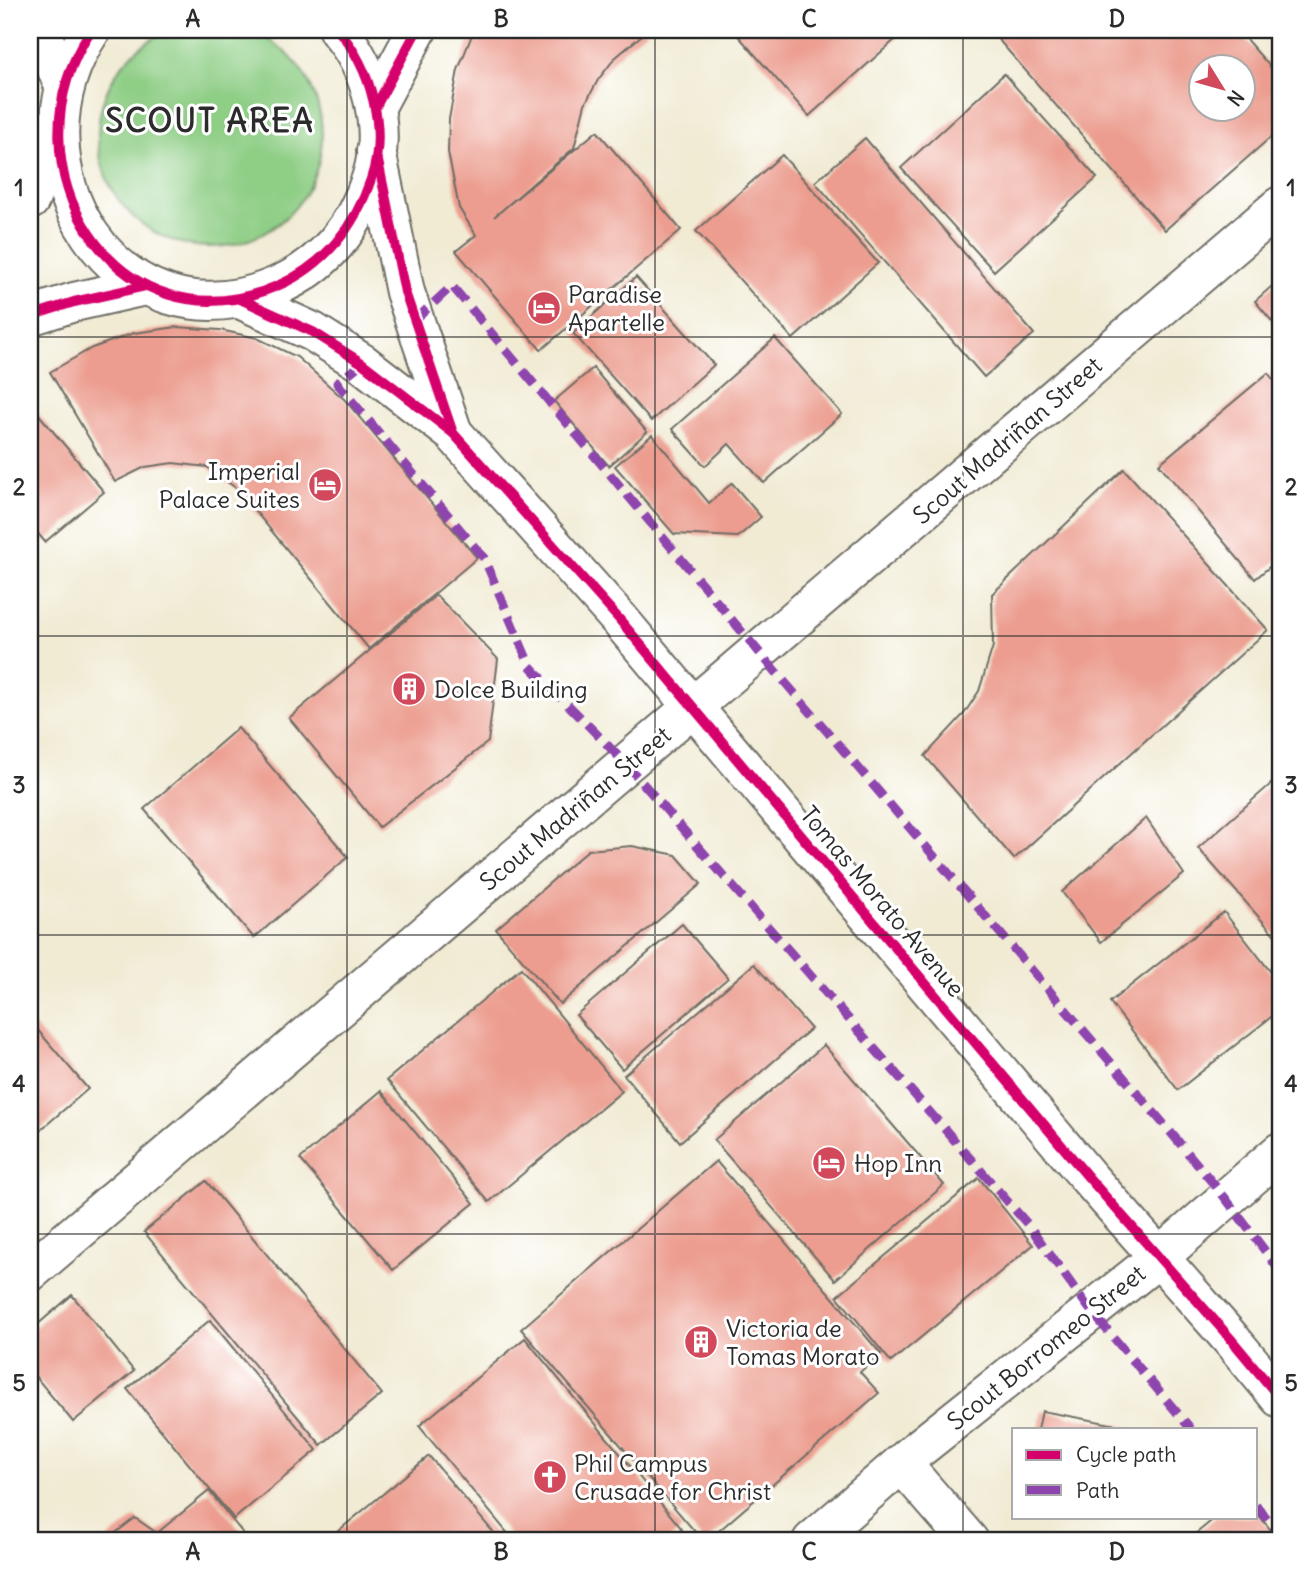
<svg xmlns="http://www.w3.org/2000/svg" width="1310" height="1571" viewBox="0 0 1310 1571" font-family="Delius,sans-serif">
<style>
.green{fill:#8ece85;stroke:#5c7c58;stroke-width:2}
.building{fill:#ec9d8f;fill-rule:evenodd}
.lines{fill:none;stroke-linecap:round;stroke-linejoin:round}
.minor-casing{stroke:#706e66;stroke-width:42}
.major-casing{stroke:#706e66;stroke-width:42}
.minor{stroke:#fff;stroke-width:38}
.major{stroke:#fff;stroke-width:38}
.quiet{stroke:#8e44ad;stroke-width:9;stroke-dasharray:18 9;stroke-linecap:butt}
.cycleway-casing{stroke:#fff;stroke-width:15}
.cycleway{stroke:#d6006c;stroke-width:10}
.grid{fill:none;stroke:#2b2b2b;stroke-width:2;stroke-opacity:0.55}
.labels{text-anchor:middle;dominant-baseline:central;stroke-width:6;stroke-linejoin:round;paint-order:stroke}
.poi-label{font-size:24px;fill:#2b2b2b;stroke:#fff;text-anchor:start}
.street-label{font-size:24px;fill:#2b2b2b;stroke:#fff}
.district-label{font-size:32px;font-weight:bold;letter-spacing:2px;fill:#2b2b2b;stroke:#fff}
.neatline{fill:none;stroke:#2b2b2b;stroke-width:2.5}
.grid-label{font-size:23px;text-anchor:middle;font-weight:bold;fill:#2b2b2b}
</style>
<rect width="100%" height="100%" fill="#fff"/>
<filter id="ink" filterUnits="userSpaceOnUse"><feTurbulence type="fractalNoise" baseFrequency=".0143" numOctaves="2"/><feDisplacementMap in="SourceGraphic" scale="14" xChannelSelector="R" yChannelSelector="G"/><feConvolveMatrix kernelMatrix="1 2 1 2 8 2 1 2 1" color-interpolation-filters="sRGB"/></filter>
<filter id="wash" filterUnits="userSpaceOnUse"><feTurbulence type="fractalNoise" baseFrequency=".00686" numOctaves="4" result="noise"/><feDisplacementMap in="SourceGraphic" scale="28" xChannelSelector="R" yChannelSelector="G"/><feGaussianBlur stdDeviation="1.57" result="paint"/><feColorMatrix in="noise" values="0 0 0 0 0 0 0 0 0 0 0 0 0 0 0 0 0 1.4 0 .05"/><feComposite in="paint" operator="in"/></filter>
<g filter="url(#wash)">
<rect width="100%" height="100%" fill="#f1ebd4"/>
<!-- green -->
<circle class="green" cx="210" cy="135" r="112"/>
<g id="blocks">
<!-- building -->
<g class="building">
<polygon points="474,30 648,30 615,58 598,80 585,104 574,148 494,217 597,131 681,230 541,350 456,251 476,235 459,208 448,152 449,119 458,70"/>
<polygon points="733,30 906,30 809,116"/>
<path d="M 990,30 L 1238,30 L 1280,78 L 1280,129 L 1165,230 ZM 1202,66 L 1244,66 L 1244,108 L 1202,108 Z"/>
<polygon points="1004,74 1097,178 994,271 901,168"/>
<polygon points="865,138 1034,334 984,377 815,182"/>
<polygon points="782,155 878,263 793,339 696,231"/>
<polygon points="636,277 714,365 651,421 573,333"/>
<polygon points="1280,279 1280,331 1255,301"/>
<polygon points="177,327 220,330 257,338 297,357 345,400 477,558 369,649 237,489 207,467 173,463 145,467 115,482 50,372 92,348 134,333"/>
<polygon points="775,338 842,414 764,483 729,444 705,466 672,429"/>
<polygon points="593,368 647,432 609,466 554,401"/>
<polygon points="1268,373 1280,388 1280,558 1255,579 1159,464"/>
<polygon points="30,404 104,492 45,542 30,524"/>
<polygon points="652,435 709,503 732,483 761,517 738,537 674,534 615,466"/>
<polygon points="1124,469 1268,630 1014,859 925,756 964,714 979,691 993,646 992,594"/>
<polygon points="436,595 498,659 488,742 379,827 289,718"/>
<polygon points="238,728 348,857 254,938 144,809"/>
<polygon points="1280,776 1280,941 1198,848"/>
<polygon points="1146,818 1184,874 1101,942 1062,892"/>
<polygon points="632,846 676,855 701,884 560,1004 496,929 588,850"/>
<polygon points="1224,912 1280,984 1280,1010 1178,1090 1110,1002"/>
<polygon points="682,924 728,978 622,1069 576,1015"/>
<polygon points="754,964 811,1029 680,1142 624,1075"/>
<polygon points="521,968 622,1091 489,1202 387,1080"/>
<polygon points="30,1021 88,1089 30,1139"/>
<polygon points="824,1045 944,1185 835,1280 714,1140"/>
<polygon points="381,1091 474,1203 393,1270 300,1159"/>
<polygon points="716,1161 881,1354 860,1372 879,1393 707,1541 703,1541 521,1329"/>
<polygon points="979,1178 1033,1245 891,1362 837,1296"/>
<polygon points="206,1181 382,1394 321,1445 144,1232"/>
<polygon points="72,1295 134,1371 73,1422 30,1370 30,1331"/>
<polygon points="210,1320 317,1450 234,1519 127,1389"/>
<polygon points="525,1338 682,1529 667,1541 514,1541 419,1426"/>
<polygon points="1042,1411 1133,1428 1133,1429 1038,1429"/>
<polygon points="429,1456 499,1539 497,1541 326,1541"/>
<polygon points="209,1491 249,1541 105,1541 135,1518 157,1533"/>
<polygon points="1256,1512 1280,1541 1187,1541 1216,1517 1256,1517"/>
</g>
</g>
</g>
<g filter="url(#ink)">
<use href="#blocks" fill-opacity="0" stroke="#706e66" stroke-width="2"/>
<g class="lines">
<!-- minor casing -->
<g class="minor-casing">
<g id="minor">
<polyline points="376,151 405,292 453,433"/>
<polyline points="240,299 313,332 362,363 453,433 619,619 1089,1178 1230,1338 1280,1398"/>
<polyline points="30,1272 1280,206"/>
<polyline points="902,1464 969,1541"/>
<polyline points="812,1541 917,1450 1158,1258 1280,1152"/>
</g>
</g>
<!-- major casing -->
<g class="major-casing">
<g id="major">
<polyline points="40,30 61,79"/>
<path d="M 91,30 C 0,167 118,355 277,286 C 324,266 355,227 371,179 C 388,129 371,68 338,30"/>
<polyline points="375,108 417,30"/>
<polyline points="30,200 50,150"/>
<polyline points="30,316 74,302 145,286"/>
</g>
</g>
<!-- minor -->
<use href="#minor" class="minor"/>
<!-- major -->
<use href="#major" class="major"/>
<!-- quiet -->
<g class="quiet">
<polyline points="414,321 452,286 759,652 1162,1122 1226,1199 1280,1271"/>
<polyline points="362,363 337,383 484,558 530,666 626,764 1030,1227 1091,1311 1191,1429"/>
<polyline points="1256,1505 1280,1534"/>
</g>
<!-- cycleway casing -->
<g class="cycleway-casing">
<g id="cycleway">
<path d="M 91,30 C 0,167 118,355 277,286 C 324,266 355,227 371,179 C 388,129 371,68 338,30"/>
<polyline points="375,108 417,30"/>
<polyline points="378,161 405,292 453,433"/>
<polyline points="240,299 313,332 362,363 453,433 619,619 1089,1178 1230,1338 1280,1398"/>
<polyline points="30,316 74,302 145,286"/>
</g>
</g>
<!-- cycleway -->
<use href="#cycleway" class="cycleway"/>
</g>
</g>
<!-- grid -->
<path class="grid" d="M 347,30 L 347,1541M 655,30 L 655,1541M 963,30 L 963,1541M 30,337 L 1280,337M 30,636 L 1280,636M 30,935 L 1280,935M 30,1234 L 1280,1234"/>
<!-- icons -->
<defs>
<g id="hotel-disc" transform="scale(1.75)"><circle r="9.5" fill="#d1495b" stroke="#fff"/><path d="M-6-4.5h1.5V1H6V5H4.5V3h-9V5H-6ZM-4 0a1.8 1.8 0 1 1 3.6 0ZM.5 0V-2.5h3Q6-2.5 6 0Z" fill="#fff"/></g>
<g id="building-disc" transform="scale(1.75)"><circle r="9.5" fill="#d1495b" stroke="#fff"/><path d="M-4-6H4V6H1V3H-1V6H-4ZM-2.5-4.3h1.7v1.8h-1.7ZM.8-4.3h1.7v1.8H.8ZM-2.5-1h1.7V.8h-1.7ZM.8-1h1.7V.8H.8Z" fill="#fff"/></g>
<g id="church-disc" transform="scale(1.75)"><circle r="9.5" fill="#d1495b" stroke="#fff"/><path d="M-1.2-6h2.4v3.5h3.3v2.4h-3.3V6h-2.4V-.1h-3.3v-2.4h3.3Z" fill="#fff"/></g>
</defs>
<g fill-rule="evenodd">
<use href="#hotel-disc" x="544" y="308"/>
<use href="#hotel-disc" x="325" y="485"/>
<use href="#building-disc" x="409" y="689"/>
<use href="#hotel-disc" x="829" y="1163"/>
<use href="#building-disc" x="701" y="1342"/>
<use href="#church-disc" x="550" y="1477"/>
</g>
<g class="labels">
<!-- poi labels -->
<g class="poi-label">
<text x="568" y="294">Paradise<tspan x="568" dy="28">Apartelle</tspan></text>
<text x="300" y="471" text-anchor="end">Imperial<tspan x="300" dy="28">Palace Suites</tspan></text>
<text x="434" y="689">Dolce Building</text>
<text x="854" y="1163">Hop Inn</text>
<text x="726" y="1328">Victoria de<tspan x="726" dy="28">Tomas Morato</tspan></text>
<text x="574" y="1463">Phil Campus<tspan x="574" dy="28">Crusade for Christ</tspan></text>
</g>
<!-- street labels -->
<g class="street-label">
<text transform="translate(1007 440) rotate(-41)">Scout Madriñan Street</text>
<text transform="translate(575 808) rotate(-40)">Scout Madriñan Street</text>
<text transform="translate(883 901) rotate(50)">Tomas Morato Avenue</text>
<text transform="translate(1046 1347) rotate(-39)">Scout Borromeo Street</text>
</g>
<!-- district labels -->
<g class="district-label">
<text x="210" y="120">SCOUT AREA</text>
</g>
</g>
<!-- margin -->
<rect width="1310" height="1571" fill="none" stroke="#fff" stroke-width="77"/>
<!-- legend -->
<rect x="1012" y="1428" width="245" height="91" fill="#ffffff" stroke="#aaaaaa" stroke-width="2"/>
<rect x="1026" y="1450" width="35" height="10" fill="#d6006c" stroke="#aaaaaa" stroke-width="2"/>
<text x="1076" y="1462" font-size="21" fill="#2b2b2b">Cycle path</text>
<rect x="1026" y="1485" width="35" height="10" fill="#8e44ad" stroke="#aaaaaa" stroke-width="2"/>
<text x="1076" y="1498" font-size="21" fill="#2b2b2b">Path</text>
<!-- north arrow -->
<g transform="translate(1222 88) rotate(127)"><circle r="33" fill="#ffffff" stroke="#aaaaaa" stroke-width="2"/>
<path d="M0-5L12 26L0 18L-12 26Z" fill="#d1495b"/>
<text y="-10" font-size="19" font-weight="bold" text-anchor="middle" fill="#2b2b2b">N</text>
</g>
<rect x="38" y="38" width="1234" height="1494" class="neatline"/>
<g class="grid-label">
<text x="193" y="27">A</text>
<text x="501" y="27">B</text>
<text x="809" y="27">C</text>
<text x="1117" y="27">D</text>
<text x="19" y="196">1</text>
<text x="1291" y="196">1</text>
<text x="19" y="495">2</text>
<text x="1291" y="495">2</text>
<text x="19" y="793">3</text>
<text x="1291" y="793">3</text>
<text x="19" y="1092">4</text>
<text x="1291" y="1092">4</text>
<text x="19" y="1391">5</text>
<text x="1291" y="1391">5</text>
<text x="193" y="1560">A</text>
<text x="501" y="1560">B</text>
<text x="809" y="1560">C</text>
<text x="1117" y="1560">D</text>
</g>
</svg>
